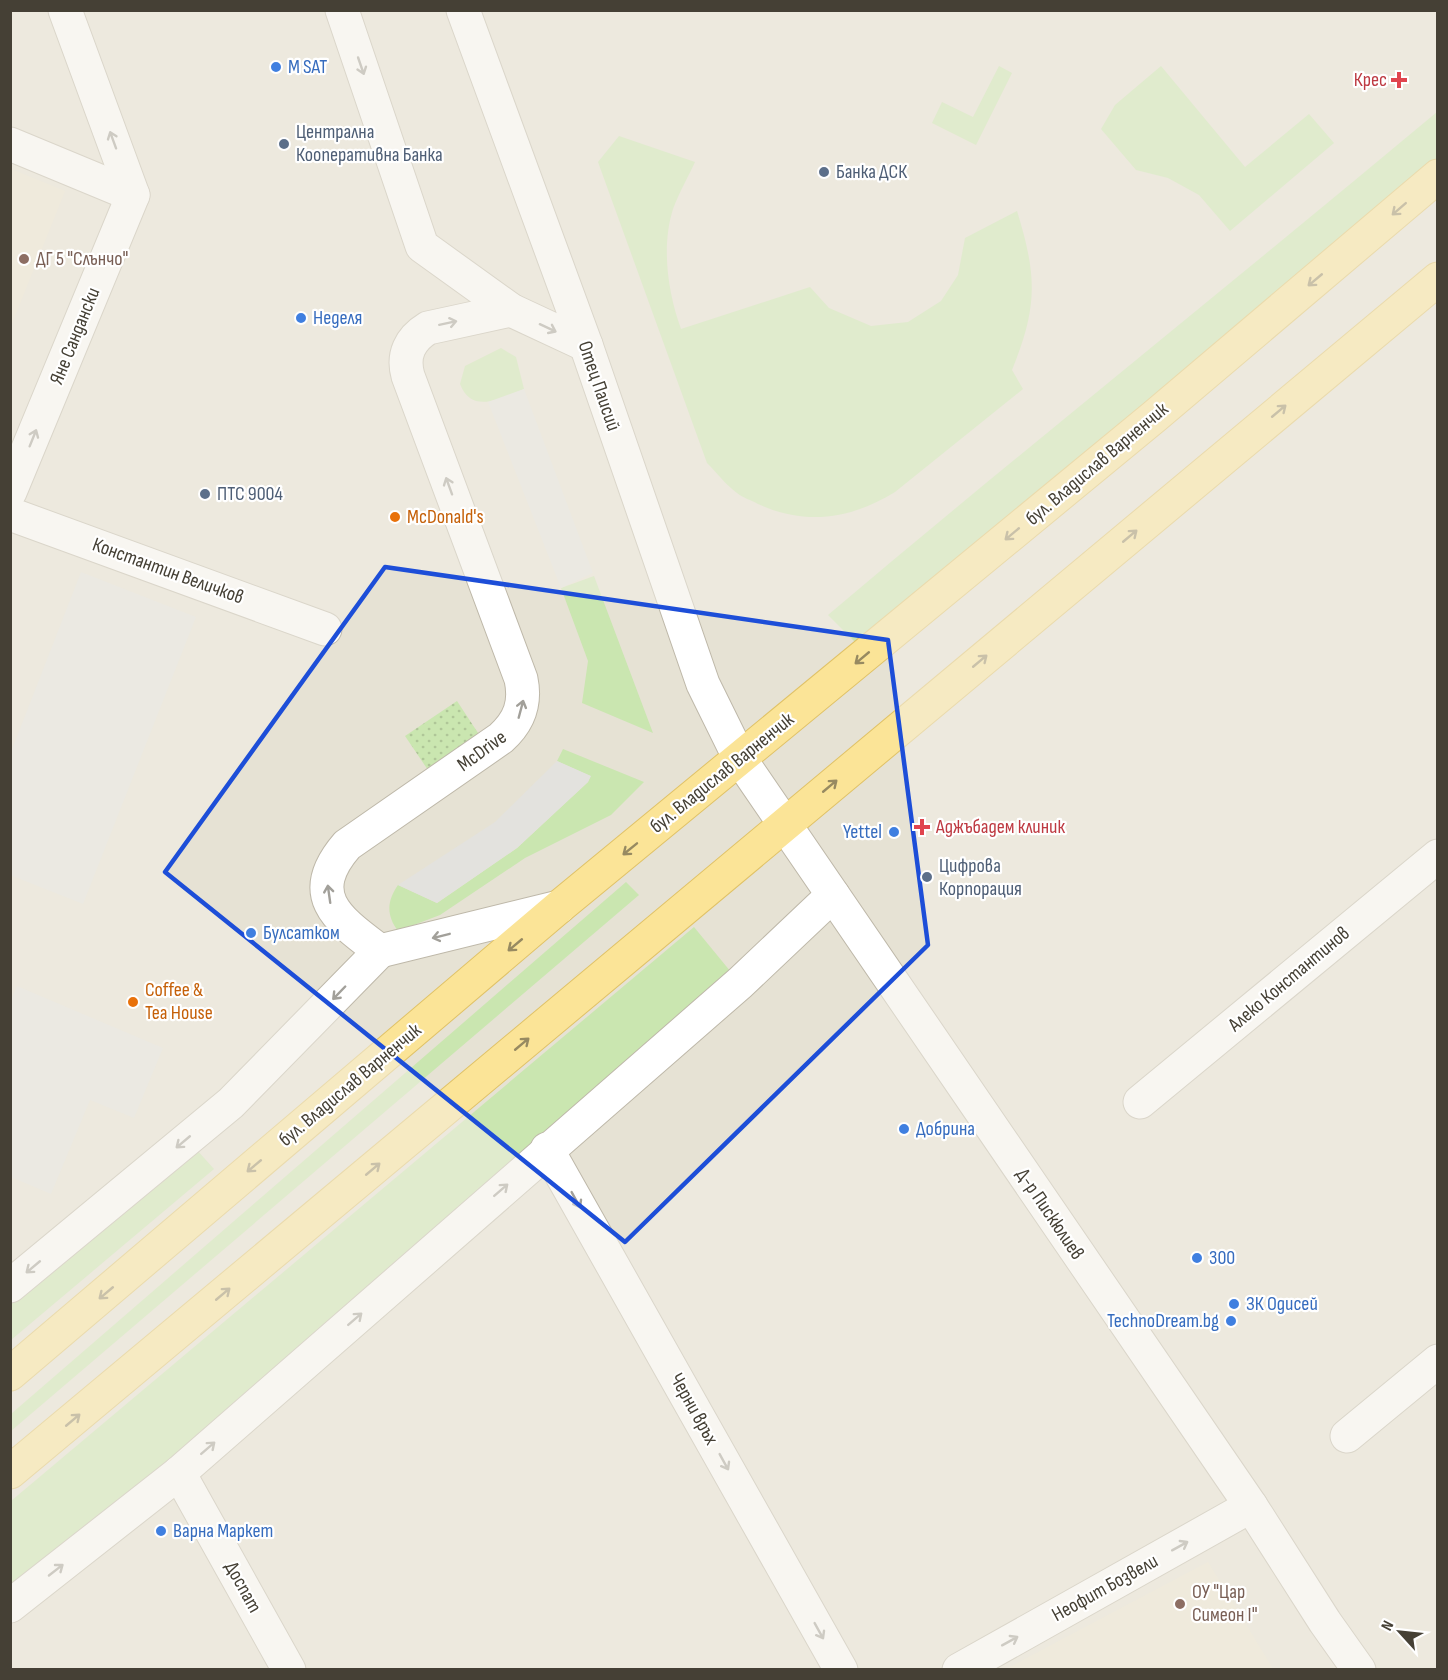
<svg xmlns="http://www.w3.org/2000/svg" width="1448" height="1680" viewBox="0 0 1448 1680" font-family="'Sofia Sans Condensed',sans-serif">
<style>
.residential{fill:#e6e2d4}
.education{fill:#ebe5d0}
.grass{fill:#cae6b0}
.park{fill:url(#park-dots)}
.parking{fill:#e3e2de}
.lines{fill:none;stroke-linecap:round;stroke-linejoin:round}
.minor-casing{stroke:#beb8a9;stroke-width:35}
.major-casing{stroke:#e0c267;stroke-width:35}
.minor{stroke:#fff;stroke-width:33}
.major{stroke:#fbe497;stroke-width:33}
.oneway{stroke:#a2a09a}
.oneway2{stroke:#978a61}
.marked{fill:none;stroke:#1d4ed8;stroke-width:4.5;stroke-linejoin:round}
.shop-dot{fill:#3f7fe0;stroke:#fff;stroke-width:2}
.health-dot{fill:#e0444e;stroke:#fff;stroke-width:2}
.service-dot{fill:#5c6f8a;stroke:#fff;stroke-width:2}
.education-dot{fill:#8d6e63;stroke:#fff;stroke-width:2}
.food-dot{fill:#e8710a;stroke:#fff;stroke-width:2}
.labels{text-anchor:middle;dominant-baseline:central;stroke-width:4.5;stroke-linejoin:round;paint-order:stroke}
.shop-label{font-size:20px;fill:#366cbe;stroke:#fff;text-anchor:start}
.health-label{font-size:20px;fill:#be3a42;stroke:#fff;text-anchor:end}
.service-label{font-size:20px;fill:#4e5e75;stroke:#fff;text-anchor:start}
.education-label{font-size:20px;fill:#785e54;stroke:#fff;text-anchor:start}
.street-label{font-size:20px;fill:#454035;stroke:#fff}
.food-label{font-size:20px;fill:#c56008;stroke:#fff;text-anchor:start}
</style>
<defs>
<pattern id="park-dots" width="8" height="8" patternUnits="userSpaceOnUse" patternTransform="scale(1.5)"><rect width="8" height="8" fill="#cae6b0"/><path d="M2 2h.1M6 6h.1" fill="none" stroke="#afc698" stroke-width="1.8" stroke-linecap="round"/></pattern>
</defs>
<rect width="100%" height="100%" fill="#f2efe6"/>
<!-- residential -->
<rect class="residential" x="11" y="11" width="1426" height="1658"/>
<!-- education -->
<g class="education">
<polygon points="11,169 65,191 11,326"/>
<polygon points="1208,1562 1273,1669 1006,1669"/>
</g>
<!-- grass -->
<g class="grass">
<polygon points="999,66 1012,73 976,145 932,123 942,102 973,117"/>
<polygon points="1161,66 1245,167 1309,114 1334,143 1230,231 1199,195 1168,178 1136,170 1101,129 1115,105"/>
<path d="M 1437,112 L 1437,160 L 856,643 L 828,615 C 1029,445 1235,281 1437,112 Z"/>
<path d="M 619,136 L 695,162 C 688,177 679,193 673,209 C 661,247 668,293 681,329 L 810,287 L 829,308 L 871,326 L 908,322 L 941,301 L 958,275 L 965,238 L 1017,211 C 1037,276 1038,306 1012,370 L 1023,389 L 895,492 C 851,519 806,526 758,504 C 751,500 743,498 737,493 C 726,485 717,473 707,463 L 598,162 Z"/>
<path d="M 501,348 L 516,357 L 524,389 C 501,398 472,415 460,384 L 465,366 Z"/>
<polygon points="594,576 653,733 582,703 588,661 561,588"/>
<path d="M 563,749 L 644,782 L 611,815 L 525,858 L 440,915 L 398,931 C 386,915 387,901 398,885 L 437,903 L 517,848 L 588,782 L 590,776 L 557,761 Z"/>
<polygon points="626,882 639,895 11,1431 11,1414"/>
<polygon points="694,927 740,983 11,1606 11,1501"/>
<polygon points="187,1139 214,1169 11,1340 11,1286"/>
</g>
<!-- park -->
<polygon class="park" points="457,701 484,742 432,776 405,736"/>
<!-- parking -->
<g class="parking">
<polygon points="524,389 593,573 561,588 488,402"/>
<polygon points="81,572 196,617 83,904 10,875 11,752"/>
<polygon points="557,761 591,776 588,782 517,848 437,903 398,885 495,822"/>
<polygon points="17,986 163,1048 134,1118 90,1100 51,1194 11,1177 10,1002"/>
</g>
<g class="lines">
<!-- minor casing -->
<g class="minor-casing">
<g id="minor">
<polyline points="342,10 422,246 511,310 586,345"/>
<polyline points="463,10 586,345 703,684 740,759 1251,1506 1325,1622 1359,1670"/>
<polyline points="10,144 133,195"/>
<polyline points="10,492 133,195 65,10"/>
<polyline points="10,514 325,629"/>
<path d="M 380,951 C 339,920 303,896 347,845 L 501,738 C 520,721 526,703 521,679 L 408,376 C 402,355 410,339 428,328 L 511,310"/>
<polyline points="380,951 559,907"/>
<polyline points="1140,1102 1438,856"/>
<polyline points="547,1149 841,1670"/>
<polyline points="10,1286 231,1103 380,951"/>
<polyline points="1347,1436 1438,1361"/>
<polyline points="179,1473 289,1670"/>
<polyline points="10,1606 179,1473 740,983 833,895"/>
<polyline points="959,1670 1251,1506"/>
</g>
</g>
<!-- major casing -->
<g class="major-casing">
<g id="major">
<polyline points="10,1374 559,907 1155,416 1438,176"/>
<polyline points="10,1472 1438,279"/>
</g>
</g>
<!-- minor -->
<use href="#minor" class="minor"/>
<!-- major -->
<use href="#major" class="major"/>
</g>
<!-- one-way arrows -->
<defs><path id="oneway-shaft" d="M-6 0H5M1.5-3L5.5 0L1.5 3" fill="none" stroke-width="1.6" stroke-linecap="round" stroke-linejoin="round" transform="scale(1.5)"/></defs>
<g class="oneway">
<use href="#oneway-shaft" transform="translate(361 66) rotate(71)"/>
<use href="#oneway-shaft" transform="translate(113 140) rotate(-110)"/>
<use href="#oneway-shaft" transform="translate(448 323) rotate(-12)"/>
<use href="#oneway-shaft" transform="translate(548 328) rotate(25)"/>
<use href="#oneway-shaft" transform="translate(33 438) rotate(-68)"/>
<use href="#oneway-shaft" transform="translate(449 486) rotate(-110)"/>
<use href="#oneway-shaft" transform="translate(521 709) rotate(-75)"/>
<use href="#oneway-shaft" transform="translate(329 894) rotate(-98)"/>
<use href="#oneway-shaft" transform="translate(441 936) rotate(166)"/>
<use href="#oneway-shaft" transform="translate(339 993) rotate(134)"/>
<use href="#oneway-shaft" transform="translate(183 1142) rotate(140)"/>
<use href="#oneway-shaft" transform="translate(501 1190) rotate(-41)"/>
<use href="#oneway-shaft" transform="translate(576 1200) rotate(61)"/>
<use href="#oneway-shaft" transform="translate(33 1267) rotate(140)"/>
<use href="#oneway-shaft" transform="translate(355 1319) rotate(-41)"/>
<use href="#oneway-shaft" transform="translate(208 1448) rotate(-41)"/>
<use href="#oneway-shaft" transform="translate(724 1462) rotate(61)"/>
<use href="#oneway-shaft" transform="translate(1180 1546) rotate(-29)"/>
<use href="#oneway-shaft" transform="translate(56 1570) rotate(-38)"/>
<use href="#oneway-shaft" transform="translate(819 1631) rotate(61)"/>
<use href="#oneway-shaft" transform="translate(1010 1641) rotate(-29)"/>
</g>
<g class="oneway2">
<use href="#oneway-shaft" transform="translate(1399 209) rotate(139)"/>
<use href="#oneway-shaft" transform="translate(1315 280) rotate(140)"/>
<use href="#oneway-shaft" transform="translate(1279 411) rotate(-40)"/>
<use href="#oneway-shaft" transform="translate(1012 534) rotate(140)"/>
<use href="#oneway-shaft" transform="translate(1130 536) rotate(-40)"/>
<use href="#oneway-shaft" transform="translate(862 658) rotate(140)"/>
<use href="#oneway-shaft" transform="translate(980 661) rotate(-40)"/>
<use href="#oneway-shaft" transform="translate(830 786) rotate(-40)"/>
<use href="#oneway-shaft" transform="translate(630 849) rotate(141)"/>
<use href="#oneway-shaft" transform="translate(515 945) rotate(140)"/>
<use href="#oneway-shaft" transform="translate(522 1044) rotate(-40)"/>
<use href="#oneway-shaft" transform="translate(254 1166) rotate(140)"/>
<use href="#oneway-shaft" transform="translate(373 1169) rotate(-40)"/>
<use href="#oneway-shaft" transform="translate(106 1293) rotate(140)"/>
<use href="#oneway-shaft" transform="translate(223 1294) rotate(-40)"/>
<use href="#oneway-shaft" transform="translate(73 1420) rotate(-40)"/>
</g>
<!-- marked area -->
<path d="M0 0H1448V1680H0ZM 385,567 L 888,640 L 928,945 L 625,1242 L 165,872 Z" fill="#f2efe6" fill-opacity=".55" fill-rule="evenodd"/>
<path class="marked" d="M 385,567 L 888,640 L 928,945 L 625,1242 L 165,872 Z"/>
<!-- markers -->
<g class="shop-dot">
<circle cx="276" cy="67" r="6"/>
<circle cx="301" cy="318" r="6"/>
<circle cx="894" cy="832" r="6"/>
<circle cx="251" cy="933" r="6"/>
<circle cx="904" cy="1129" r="6"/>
<circle cx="1197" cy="1258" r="6"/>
<circle cx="1234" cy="1304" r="6"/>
<circle cx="1231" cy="1321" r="6"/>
<circle cx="161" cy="1531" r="6"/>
</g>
<g class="health-dot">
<path d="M1396 71h6v6h6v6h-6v6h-6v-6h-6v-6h6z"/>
<path d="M919 818h6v6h6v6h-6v6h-6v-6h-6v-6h6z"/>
</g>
<g class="service-dot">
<circle cx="284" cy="144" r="6"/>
<circle cx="824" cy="172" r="6"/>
<circle cx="205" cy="494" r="6"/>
<circle cx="927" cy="877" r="6"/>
</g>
<g class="education-dot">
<circle cx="24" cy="259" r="6"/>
<circle cx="1180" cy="1604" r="6"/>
</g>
<g class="food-dot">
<circle cx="395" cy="517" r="6"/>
<circle cx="133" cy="1002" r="6"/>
</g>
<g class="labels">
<!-- shop labels -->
<g class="shop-label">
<text x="288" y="67">M SAT</text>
<text x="313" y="318">Неделя</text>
<text x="882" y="832" text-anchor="end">Yettel</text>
<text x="263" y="933">Булсатком</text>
<text x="916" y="1129">Добрина</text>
<text x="1209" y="1258">300</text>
<text x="1246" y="1304">ЗК Одисей</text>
<text x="1219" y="1321" text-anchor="end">TechnoDream.bg</text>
<text x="173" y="1531">Варна Маркет</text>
</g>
<!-- health labels -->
<g class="health-label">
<text x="1387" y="80">Крес</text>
<text x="936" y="827" text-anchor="start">Аджъбадем клиник</text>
</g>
<!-- service labels -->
<g class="service-label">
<text x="296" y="132">Централна<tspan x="296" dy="23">Кооперативна Банка</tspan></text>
<text x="836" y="172">Банка ДСК</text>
<text x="217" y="494">ПТС 9004</text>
<text x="939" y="866">Цифрова<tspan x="939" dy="23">Корпорация</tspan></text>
</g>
<!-- education labels -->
<g class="education-label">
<text x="36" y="259">ДГ 5 "Слънчо"</text>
<text x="1192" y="1592">ОУ "Цар<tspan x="1192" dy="23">Симеон I"</tspan></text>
</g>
<!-- street labels -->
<g class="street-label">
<text transform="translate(75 336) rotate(-68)">Яне Сандански</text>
<text transform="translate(599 386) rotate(71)">Отец Паисий</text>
<text transform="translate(1097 464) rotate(-40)">бул. Владислав Варненчик</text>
<text transform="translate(168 571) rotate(20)">Константин Величков</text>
<text transform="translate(482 751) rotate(-36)">McDrive</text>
<text transform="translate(722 773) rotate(-39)">бул. Владислав Варненчик</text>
<text transform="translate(1289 979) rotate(-40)">Алеко Константинов</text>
<text transform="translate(350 1085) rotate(-40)">бул. Владислав Варненчик</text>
<text transform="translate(1050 1214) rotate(56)">Д-р Пискюлиев</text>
<text transform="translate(694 1409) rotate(61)">Черни връх</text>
<text transform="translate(243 1587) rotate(61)">Доспат</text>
<text transform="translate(1105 1588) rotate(-29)">Неофит Бозвели</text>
</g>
<!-- food labels -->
<g class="food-label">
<text x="407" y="517">McDonald's</text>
<text x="145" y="990">Coffee &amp;<tspan x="145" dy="23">Tea House</tspan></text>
</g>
</g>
<!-- border -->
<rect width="1448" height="1680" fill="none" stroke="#454035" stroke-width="24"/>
<!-- north arrow -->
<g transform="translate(1400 1632) rotate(297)" stroke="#ffffff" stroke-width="4.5" paint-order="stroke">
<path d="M0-4.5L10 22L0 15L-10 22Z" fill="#454035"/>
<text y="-9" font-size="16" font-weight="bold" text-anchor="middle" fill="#454035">N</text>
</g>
</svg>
